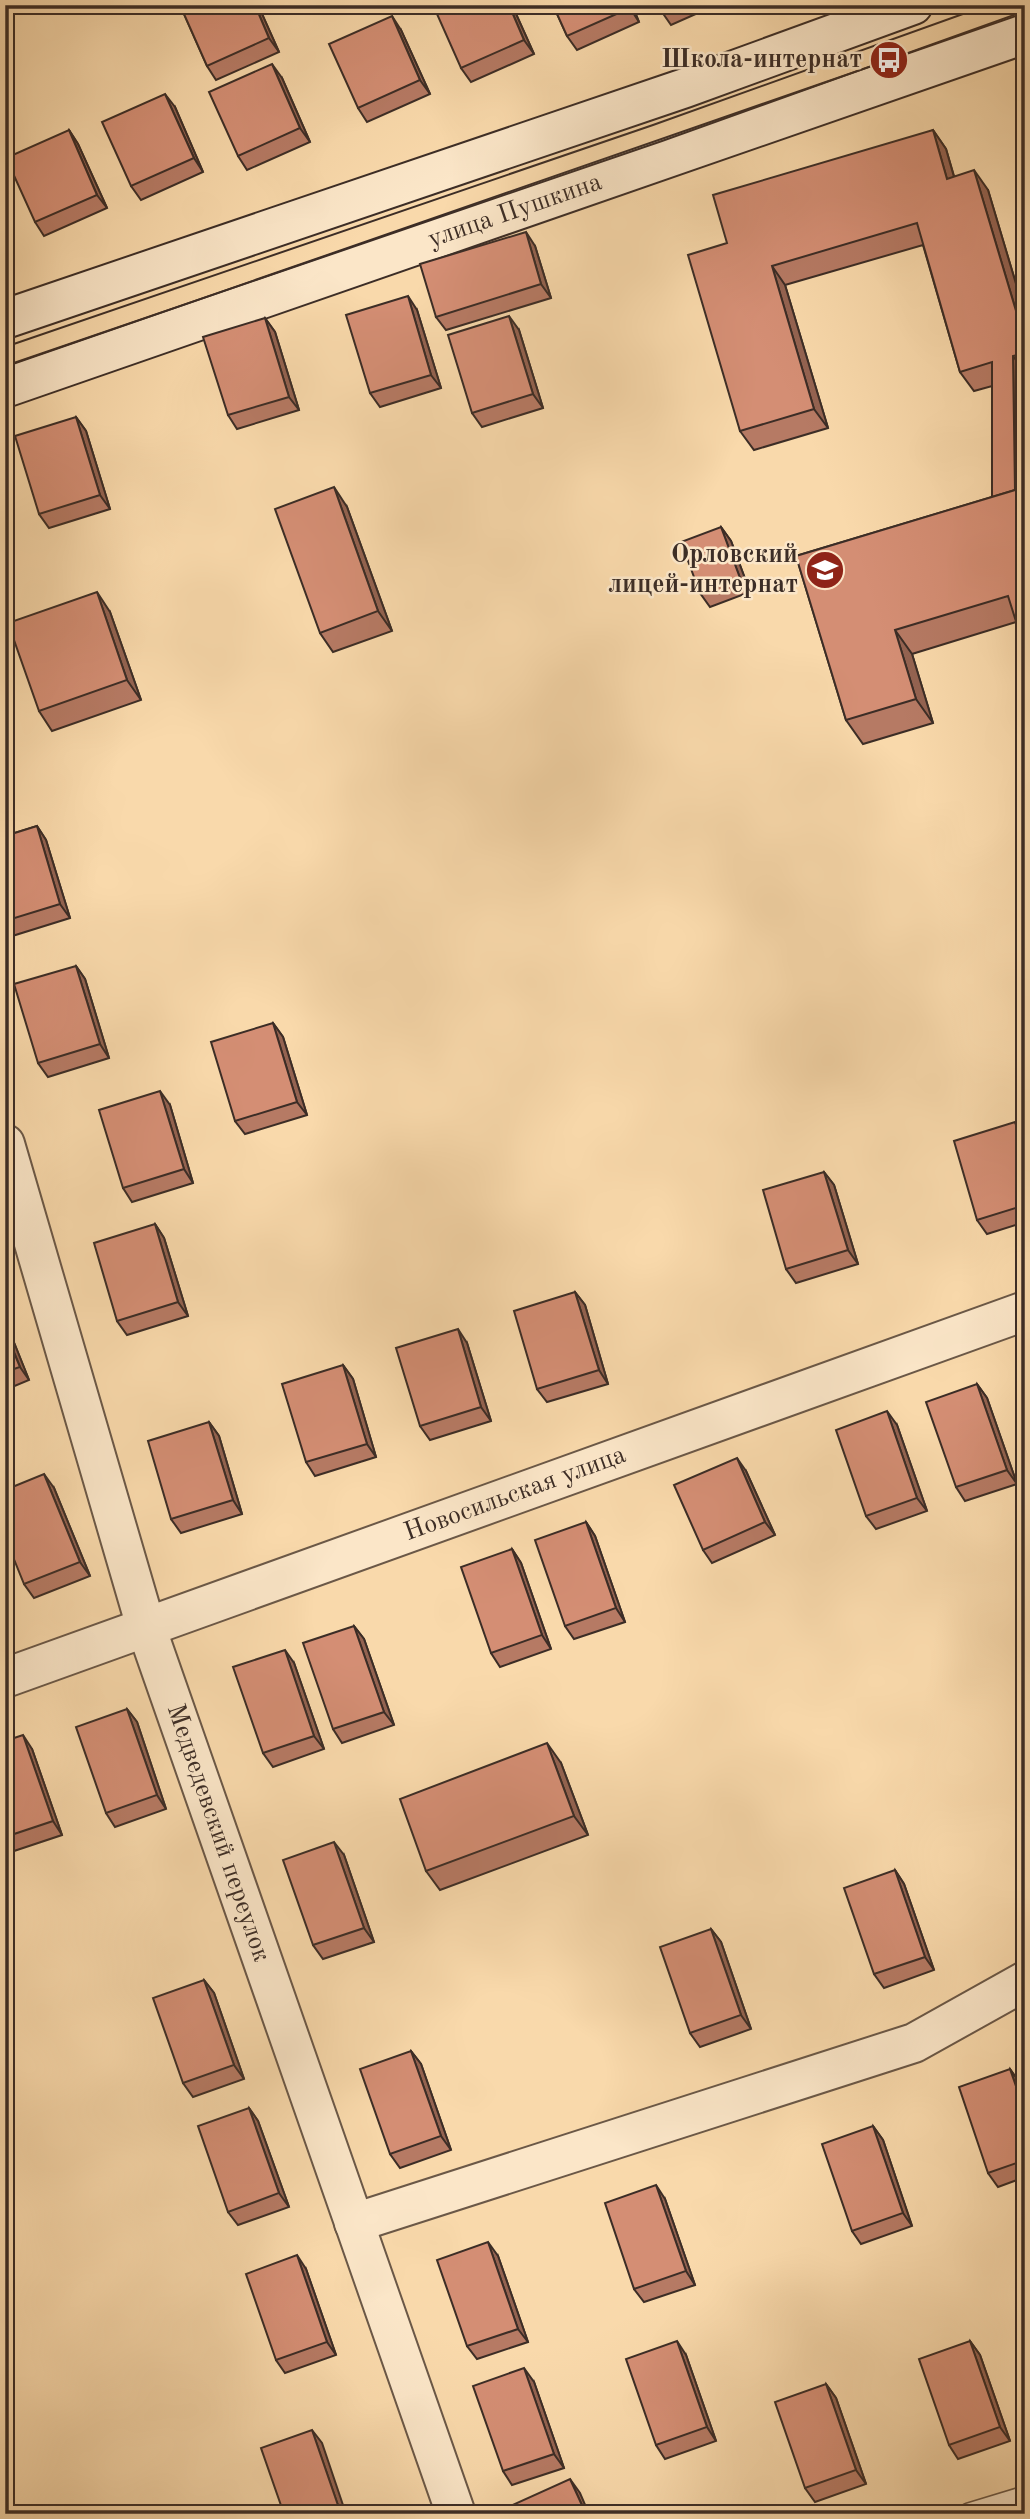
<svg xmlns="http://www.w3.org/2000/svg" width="1030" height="2519" viewBox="0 0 1030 2519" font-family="'Old Standard TT',serif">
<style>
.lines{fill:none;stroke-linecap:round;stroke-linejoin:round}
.lane-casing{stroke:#6b5847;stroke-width:24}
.street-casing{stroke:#6b5847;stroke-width:42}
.secondary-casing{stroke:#3c2d26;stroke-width:42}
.lane{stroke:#fbe6c8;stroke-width:21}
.street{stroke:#fbe6c8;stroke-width:38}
.secondary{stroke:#fbe6c8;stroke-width:38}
.tram{stroke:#3c2d26;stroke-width:2}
.wall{fill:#b67a64;stroke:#3c2d26;stroke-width:2}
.shaded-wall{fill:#946351;stroke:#3c2d26;stroke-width:2}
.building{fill:#d48e74;stroke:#3c2d26;stroke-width:2}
.labels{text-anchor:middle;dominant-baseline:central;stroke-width:5;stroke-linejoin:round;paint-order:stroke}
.poi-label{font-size:26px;font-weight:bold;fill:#3c2d26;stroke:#fbe6c8;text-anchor:end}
.street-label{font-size:26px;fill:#3c2d26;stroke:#fbe6c8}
</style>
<rect width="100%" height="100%" fill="#f9d9ab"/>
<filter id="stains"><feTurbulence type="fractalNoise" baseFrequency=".00286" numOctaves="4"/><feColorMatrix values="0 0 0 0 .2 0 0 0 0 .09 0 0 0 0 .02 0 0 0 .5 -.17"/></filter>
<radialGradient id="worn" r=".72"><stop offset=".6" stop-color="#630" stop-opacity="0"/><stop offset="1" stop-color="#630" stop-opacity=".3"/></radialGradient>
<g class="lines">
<!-- lane casing -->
<g class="lane-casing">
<polyline id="lane" points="969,2514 1025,2497"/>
</g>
<!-- street casing -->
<g class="street-casing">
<g id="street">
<polyline points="5,1144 146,1627 456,2514"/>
<polyline points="5,1678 1025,1311"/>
<polyline points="354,2223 914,2043 1025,1981"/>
</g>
</g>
<!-- secondary casing -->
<g class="secondary-casing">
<g id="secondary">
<polyline points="5,319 685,88 913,5"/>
<polyline points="5,388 1025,34"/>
</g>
</g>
<!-- lane -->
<use href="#lane" class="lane"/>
<!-- street -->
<use href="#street" class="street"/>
<!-- secondary -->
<use href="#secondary" class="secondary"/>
<!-- tram -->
<g class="tram">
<polyline points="5,347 653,125 988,5"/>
<polyline points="5,366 662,141 1025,11"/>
</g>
</g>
<!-- wall -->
<g class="wall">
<polygon points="180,5 258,5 279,52 216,80 207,66"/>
<polygon points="512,5 534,54 471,82 461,68"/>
<polygon points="553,5 632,5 639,22 577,50 567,36"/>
<polygon points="659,5 716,5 671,25 662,12"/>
<polygon points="401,30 430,94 367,122 358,108"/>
<polygon points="282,78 310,142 247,170 238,156"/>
<polygon points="175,107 203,172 141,200 131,186"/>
<polygon points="69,130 78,144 107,208 44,236 35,222"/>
<polygon points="933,130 946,149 954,176 988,190 1025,314 1025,650 1016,622 912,654 933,723 863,744 846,720 796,556 992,497 992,386 974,391 960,372 923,245 785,285 828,428 754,450 740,431 727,243"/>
<polygon points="535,246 551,298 446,330 436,317"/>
<polygon points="417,310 441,388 380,407 370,393"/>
<polygon points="265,318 275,332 299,410 237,429 228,415"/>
<polygon points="519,330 543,408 482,427 472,413"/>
<polygon points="76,417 86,431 110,509 49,528 39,514"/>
<polygon points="347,507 392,631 333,652 320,633"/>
<polygon points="721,527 731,541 750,592 710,607 700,593"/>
<polygon points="110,612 141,700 52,731 39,711"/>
<polygon points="37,826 46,840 70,918 9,937 5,932 5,836"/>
<polygon points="76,966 85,979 109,1058 48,1077 38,1063"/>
<polygon points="273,1023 283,1037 307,1115 245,1134 235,1121"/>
<polygon points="170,1105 193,1183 132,1202 123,1188"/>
<polygon points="1025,1136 1025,1222 987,1234 977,1220"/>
<polygon points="824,1172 834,1185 858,1264 796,1283 786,1269"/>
<polygon points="155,1224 164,1238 188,1316 127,1335 117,1321"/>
<polygon points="575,1292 585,1305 608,1384 547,1402 537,1389"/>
<polygon points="5,1320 29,1380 5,1390"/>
<polygon points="467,1343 491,1421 430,1440 420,1426"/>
<polygon points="343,1365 353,1379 376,1457 315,1476 306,1462"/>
<polygon points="977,1384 987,1398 1017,1484 965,1501 956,1487"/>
<polygon points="209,1422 219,1436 242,1514 181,1533 171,1519"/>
<polygon points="897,1425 927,1511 876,1529 866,1516"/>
<polygon points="746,1471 775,1535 712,1563 703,1550"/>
<polygon points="54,1488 90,1576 34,1598 24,1584"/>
<polygon points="586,1522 595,1536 625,1622 574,1639 565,1626"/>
<polygon points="512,1549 521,1563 551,1649 500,1667 491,1653"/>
<polygon points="354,1626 364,1639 394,1725 342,1743 333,1729"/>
<polygon points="294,1663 324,1749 273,1767 263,1753"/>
<polygon points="127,1709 137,1722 166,1809 115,1827 106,1813"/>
<polygon points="5,1741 32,1749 62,1835 11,1852 5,1844"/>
<polygon points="561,1763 588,1835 440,1890 426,1871"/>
<polygon points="344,1855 374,1942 323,1959 313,1945"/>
<polygon points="895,1870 904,1884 934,1970 884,1988 874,1974"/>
<polygon points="711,1929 721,1942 751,2029 700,2047 690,2033"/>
<polygon points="204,1980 214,1993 244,2079 193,2097 183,2083"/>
<polygon points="411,2051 421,2064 451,2150 400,2168 390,2154"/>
<polygon points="1010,2069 1019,2082 1025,2098 1025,2177 998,2187 988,2173"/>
<polygon points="249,2108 258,2121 289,2207 238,2225 228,2212"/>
<polygon points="873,2126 883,2140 912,2226 861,2244 852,2231"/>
<polygon points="665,2199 695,2285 644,2302 634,2289"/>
<polygon points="498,2256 528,2342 477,2359 467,2346"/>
<polygon points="306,2269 336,2355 285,2373 276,2360"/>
<polygon points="970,2341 980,2355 1010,2441 958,2459 949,2445"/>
<polygon points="686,2355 716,2441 665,2459 656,2445"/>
<polygon points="534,2382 564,2468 512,2485 503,2471"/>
<polygon points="826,2384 836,2398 866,2484 815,2502 805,2488"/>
</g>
<!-- shaded-wall -->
<g class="shaded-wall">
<polygon points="255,5 258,5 279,52 269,38"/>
<polygon points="509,5 512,5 534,54 524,40"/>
<polygon points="628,5 632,5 639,22 630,8"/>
<polygon points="392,16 401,30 430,94 420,80"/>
<polygon points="272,64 282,78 310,142 300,128"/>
<polygon points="165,94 175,107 203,172 194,158"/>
<polygon points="69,130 78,144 107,208 97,195"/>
<polygon points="933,130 946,149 960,198 947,179"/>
<polygon points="974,170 988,190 1025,314 1025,341"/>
<polygon points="526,232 535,246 551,298 541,284"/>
<polygon points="772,266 785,285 828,428 814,409"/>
<polygon points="408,296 417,310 441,388 431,375"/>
<polygon points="509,316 519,330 543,408 533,394"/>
<polygon points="265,318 275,332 299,410 289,397"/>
<polygon points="1013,356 1025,373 1025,510 1015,496"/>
<polygon points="76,417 86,431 110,509 100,495"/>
<polygon points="334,487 347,507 392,631 378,611"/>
<polygon points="721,527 731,541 750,592 740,578"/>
<polygon points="97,592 110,612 141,700 127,680"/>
<polygon points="895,630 912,654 933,723 916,699"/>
<polygon points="37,826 46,840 70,918 60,904"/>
<polygon points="76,966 85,979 109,1058 100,1044"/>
<polygon points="273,1023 283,1037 307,1115 297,1102"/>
<polygon points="160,1091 170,1105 193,1183 184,1169"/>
<polygon points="1015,1122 1025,1136 1025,1154"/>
<polygon points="824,1172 834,1185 858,1264 848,1250"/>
<polygon points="155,1224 164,1238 188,1316 178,1302"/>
<polygon points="575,1292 585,1305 608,1384 599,1370"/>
<polygon points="5,1320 29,1380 20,1367 5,1331"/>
<polygon points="458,1329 467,1343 491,1421 481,1407"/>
<polygon points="343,1365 353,1379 376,1457 367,1444"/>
<polygon points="977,1384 987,1398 1017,1484 1007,1470"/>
<polygon points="887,1411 897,1425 927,1511 917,1498"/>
<polygon points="209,1422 219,1436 242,1514 233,1500"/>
<polygon points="737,1458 746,1471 775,1535 765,1522"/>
<polygon points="44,1474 54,1488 90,1576 80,1562"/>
<polygon points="586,1522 595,1536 625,1622 616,1608"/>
<polygon points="512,1549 521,1563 551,1649 542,1635"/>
<polygon points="354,1626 364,1639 394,1725 384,1712"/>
<polygon points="285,1650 294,1663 324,1749 314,1736"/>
<polygon points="127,1709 137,1722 166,1809 157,1795"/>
<polygon points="23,1735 32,1749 62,1835 53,1821"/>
<polygon points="547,1743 561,1763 588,1835 574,1816"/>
<polygon points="334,1842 344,1855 374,1942 364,1928"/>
<polygon points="895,1870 904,1884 934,1970 925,1957"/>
<polygon points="711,1929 721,1942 751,2029 741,2015"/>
<polygon points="204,1980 214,1993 244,2079 234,2065"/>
<polygon points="411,2051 421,2064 451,2150 441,2136"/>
<polygon points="1010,2069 1019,2082 1025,2098 1025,2112"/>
<polygon points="249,2108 258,2121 289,2207 279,2193"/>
<polygon points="873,2126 883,2140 912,2226 903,2213"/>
<polygon points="656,2185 665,2199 695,2285 686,2271"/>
<polygon points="488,2242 498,2256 528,2342 518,2329"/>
<polygon points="297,2255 306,2269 336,2355 327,2342"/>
<polygon points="677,2341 686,2355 716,2441 707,2427"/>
<polygon points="970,2341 980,2355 1010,2441 1000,2427"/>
<polygon points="524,2368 534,2382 564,2468 554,2454"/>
<polygon points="826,2384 836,2398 866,2484 856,2470"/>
<polygon points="312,2430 322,2443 346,2514 341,2514"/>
<polygon points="570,2479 580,2493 589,2514 586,2514"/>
</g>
<!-- building -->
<g class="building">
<polygon points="180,5 255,5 269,38 207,66"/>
<polygon points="433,5 509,5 524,40 461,68"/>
<polygon points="553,5 628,5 630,8 567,36"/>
<polygon points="659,5 676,5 662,12"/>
<polygon points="392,16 420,80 358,108 329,44"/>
<polygon points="272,64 300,128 238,156 209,92"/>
<polygon points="165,94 194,158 131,186 102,122"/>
<polygon points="69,130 97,195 35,222 6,158"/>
<polygon points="933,130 947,179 974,170 1025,341 1025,353 1013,356 1015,490 992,497 992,362 960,372 917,223 772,266 814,409 740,431 688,255 727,243 713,195"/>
<polygon points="526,232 541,284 436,317 420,264"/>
<polygon points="408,296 431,375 370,393 346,315"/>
<polygon points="509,316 533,394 472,413 448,335"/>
<polygon points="265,318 289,397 228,415 203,337"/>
<polygon points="76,417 100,495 39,514 15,436"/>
<polygon points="334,487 378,611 320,633 275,509"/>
<polygon points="1025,487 1025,650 1008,596 895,630 916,699 846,720 796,556"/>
<polygon points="721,527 740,578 700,593 681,542"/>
<polygon points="97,592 127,680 39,711 8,623"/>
<polygon points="37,826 60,904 5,921 5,836"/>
<polygon points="76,966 100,1044 38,1063 14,984"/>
<polygon points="273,1023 297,1102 235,1121 211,1042"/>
<polygon points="160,1091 184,1169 123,1188 99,1110"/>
<polygon points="1015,1122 1025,1154 1025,1205 977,1220 954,1141"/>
<polygon points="824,1172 848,1250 786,1269 763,1190"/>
<polygon points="155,1224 178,1302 117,1321 94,1243"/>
<polygon points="575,1292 599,1370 537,1389 514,1311"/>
<polygon points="458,1329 481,1407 420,1426 396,1348"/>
<polygon points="5,1331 20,1367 5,1372"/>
<polygon points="343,1365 367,1444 306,1462 282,1384"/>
<polygon points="977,1384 1007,1470 956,1487 926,1402"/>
<polygon points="887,1411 917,1498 866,1516 836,1430"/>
<polygon points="209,1422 233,1500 171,1519 148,1441"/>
<polygon points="737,1458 765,1522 703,1550 674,1485"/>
<polygon points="44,1474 80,1562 24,1584 5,1537 5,1490"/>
<polygon points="586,1522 616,1608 565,1626 535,1540"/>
<polygon points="512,1549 542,1635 491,1653 461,1567"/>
<polygon points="354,1626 384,1712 333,1729 303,1643"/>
<polygon points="285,1650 314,1736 263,1753 233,1667"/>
<polygon points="127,1709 157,1795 106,1813 76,1727"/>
<polygon points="23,1735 53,1821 5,1837 5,1741"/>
<polygon points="547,1743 574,1816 426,1871 400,1799"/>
<polygon points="334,1842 364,1928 313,1945 283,1860"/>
<polygon points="895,1870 925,1957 874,1974 844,1888"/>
<polygon points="711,1929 741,2015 690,2033 660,1947"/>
<polygon points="204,1980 234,2065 183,2083 153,1998"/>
<polygon points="411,2051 441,2136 390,2154 360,2069"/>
<polygon points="1010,2069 1025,2112 1025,2160 988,2173 959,2087"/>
<polygon points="249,2108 279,2193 228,2212 198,2126"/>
<polygon points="873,2126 903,2213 852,2231 822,2144"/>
<polygon points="656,2185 686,2271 634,2289 605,2203"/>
<polygon points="488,2242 518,2329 467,2346 437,2260"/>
<polygon points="297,2255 327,2342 276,2360 246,2274"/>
<polygon points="677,2341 707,2427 656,2445 626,2359"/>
<polygon points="970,2341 1000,2427 949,2445 919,2359"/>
<polygon points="524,2368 554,2454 503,2471 473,2386"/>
<polygon points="826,2384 856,2470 805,2488 775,2402"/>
<polygon points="312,2430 341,2514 284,2514 261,2448"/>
<polygon points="570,2479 586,2514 511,2514 508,2507"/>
</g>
<!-- icons -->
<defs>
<g id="bus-disc" transform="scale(2.0125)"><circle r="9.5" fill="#8f2418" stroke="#fbe6c8"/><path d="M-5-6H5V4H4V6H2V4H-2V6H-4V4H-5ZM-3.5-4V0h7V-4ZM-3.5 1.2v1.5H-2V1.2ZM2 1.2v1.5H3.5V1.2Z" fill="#fff"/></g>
<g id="school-disc" transform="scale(2.0125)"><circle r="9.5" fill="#8f2418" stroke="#fbe6c8"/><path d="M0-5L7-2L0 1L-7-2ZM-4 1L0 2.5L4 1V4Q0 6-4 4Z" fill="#fff"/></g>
</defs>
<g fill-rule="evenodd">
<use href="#bus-disc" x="889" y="60"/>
<use href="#school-disc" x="825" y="570"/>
</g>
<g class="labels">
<!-- poi labels -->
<g class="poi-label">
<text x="862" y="60">Школа-интернат</text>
<text x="798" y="555">Орловский<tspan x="798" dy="30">лицей-интернат</tspan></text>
</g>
<!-- street labels -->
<g class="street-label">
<text transform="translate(515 211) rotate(-19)">улица Пушкина</text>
<text transform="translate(515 1494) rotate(-20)">Новосильская улица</text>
<text transform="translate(218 1833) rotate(71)">Медведевский переулок</text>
</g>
</g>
<!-- margin -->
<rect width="1030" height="2519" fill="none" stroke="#f9d9ab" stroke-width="28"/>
<rect x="7" y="7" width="1016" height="2505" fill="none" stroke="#3c2d26" stroke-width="3.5"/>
<rect x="14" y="14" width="1002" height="2491" fill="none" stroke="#3c2d26" stroke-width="2"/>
<rect width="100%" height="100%" filter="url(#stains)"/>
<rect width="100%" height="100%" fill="url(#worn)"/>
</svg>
